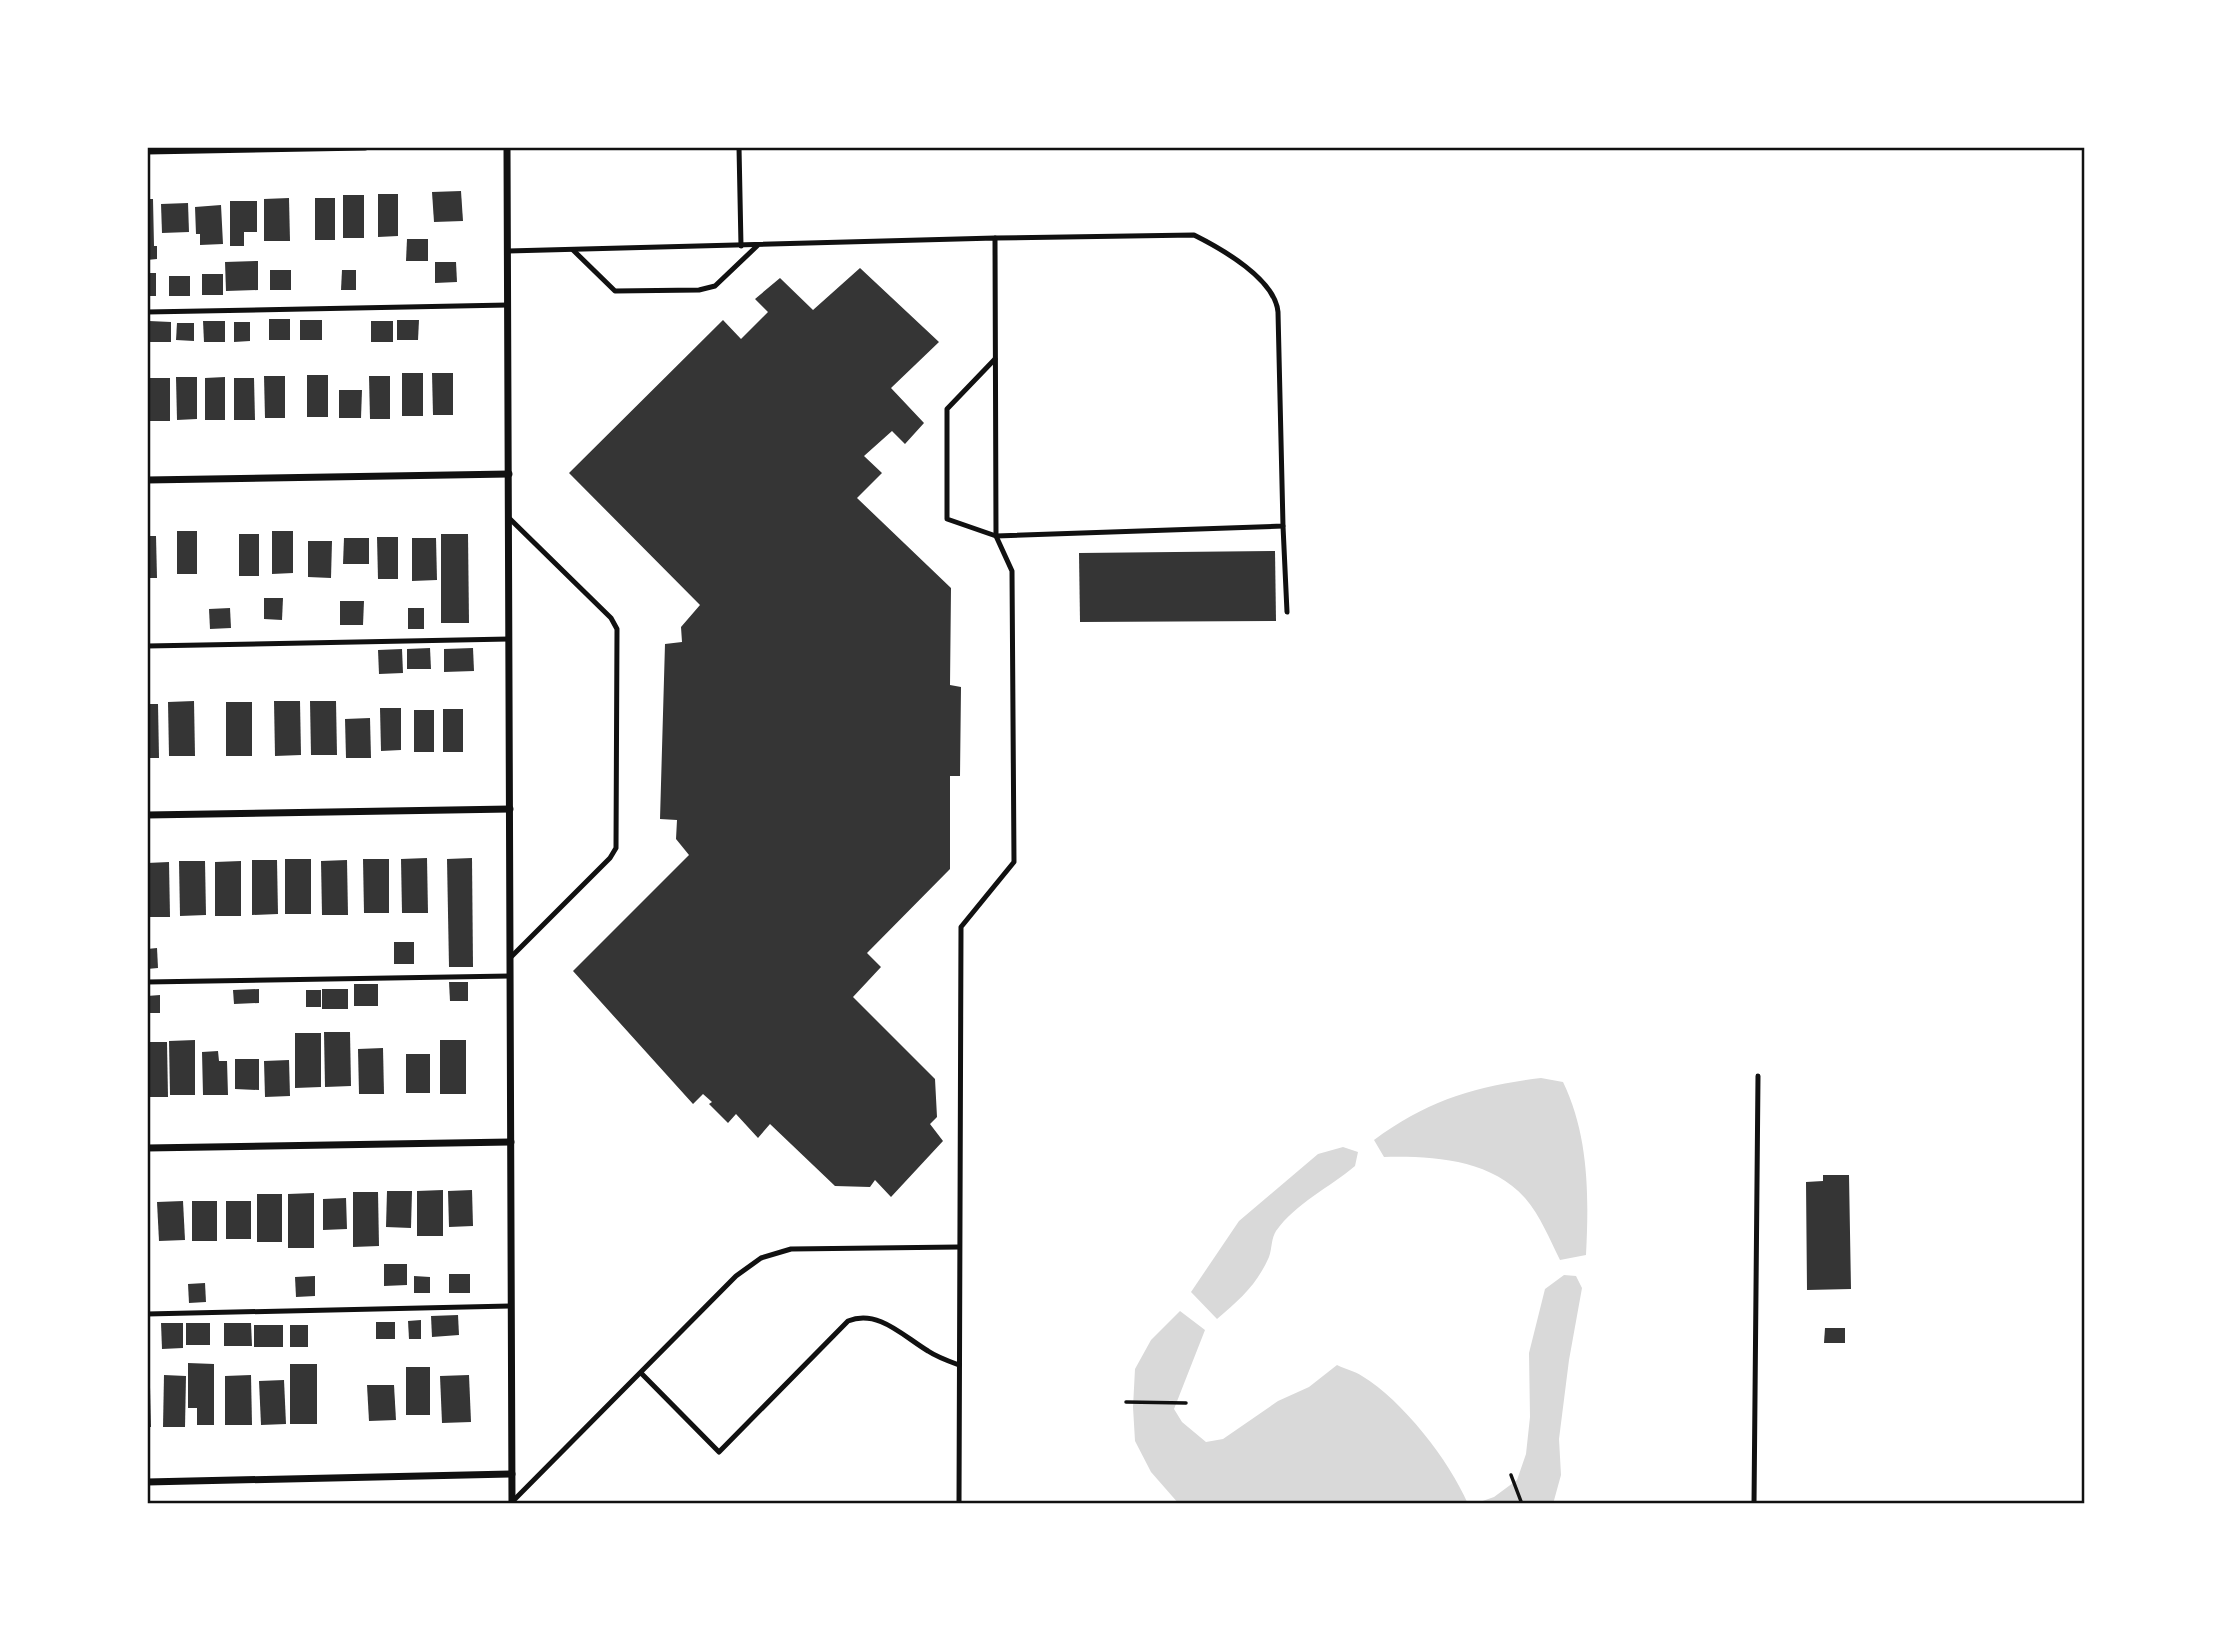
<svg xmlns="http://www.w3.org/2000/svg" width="2232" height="1651" viewBox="0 0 2232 1651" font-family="Figtree,sans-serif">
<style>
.water{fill:#d9d9d9}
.building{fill:#353535}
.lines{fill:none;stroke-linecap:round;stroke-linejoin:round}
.path{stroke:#111;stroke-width:3.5}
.service{stroke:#111;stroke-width:5}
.minor{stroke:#111;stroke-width:7}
.neatline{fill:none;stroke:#111;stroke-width:2.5}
</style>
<rect width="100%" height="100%" fill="#fff"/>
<!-- water -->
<g class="water">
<path d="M 1541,1078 L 1563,1082 C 1589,1136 1589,1196 1586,1255 L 1560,1260 C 1550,1240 1540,1215 1525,1198 C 1490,1159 1433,1156 1384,1157 L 1374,1140 C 1428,1100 1476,1086 1541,1078 Z"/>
<path d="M 1343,1147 L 1358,1152 L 1355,1166 C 1329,1188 1296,1203 1276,1231 C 1271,1239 1272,1249 1269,1257 C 1256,1286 1240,1299 1217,1319 L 1191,1292 L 1239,1221 L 1318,1154 Z"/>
<polygon points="1564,1275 1576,1276 1582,1288 1569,1360 1559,1439 1561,1475 1553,1504 1474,1504 1494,1497 1517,1480 1526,1454 1530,1417 1529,1353 1545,1289"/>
<path d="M 1180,1311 L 1205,1330 L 1174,1409 L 1182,1422 L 1206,1442 L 1223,1439 L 1278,1401 L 1309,1387 L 1337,1365 C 1345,1369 1355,1371 1362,1376 C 1403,1401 1449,1460 1468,1504 L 1179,1504 L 1151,1472 L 1135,1441 L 1133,1407 L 1135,1369 L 1151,1340 Z"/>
</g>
<!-- building -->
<g class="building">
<polygon points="461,191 463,221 434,222 432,192"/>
<polygon points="378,194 398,194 398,236 378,237"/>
<rect x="343" y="195" width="21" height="43"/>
<polygon points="289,198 290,241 264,241 264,199"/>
<rect x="315" y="198" width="20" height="42"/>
<polygon points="147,199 153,199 154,246 157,246 157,259 147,260"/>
<polygon points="230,201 257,201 257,232 244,232 244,246 230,246"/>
<polygon points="188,203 189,232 162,233 161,204"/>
<polygon points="221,205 223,244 200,245 200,234 196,234 195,207"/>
<polygon points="407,239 428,239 428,261 406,261"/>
<polygon points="258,261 258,290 226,291 225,262"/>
<polygon points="435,262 456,262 457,282 435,283"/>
<polygon points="860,268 939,342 891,388 924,423 905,444 892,431 864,456 882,473 857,498 951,588 950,685 961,687 960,776 950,776 950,869 867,953 881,967 853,997 935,1079 937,1117 930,1124 943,1141 891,1197 875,1180 870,1187 835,1186 770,1124 758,1138 736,1114 728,1123 709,1104 712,1102 703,1094 693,1104 573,971 689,855 676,839 677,820 660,819 665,644 682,642 681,627 700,605 569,473 723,320 741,339 768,312 755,299 780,278 813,310"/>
<rect x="270" y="270" width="21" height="20"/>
<polygon points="342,270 356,270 356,290 341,290"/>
<rect x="147" y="273" width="9" height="23"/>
<rect x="202" y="274" width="21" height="21"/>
<rect x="169" y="276" width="21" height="20"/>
<rect x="269" y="319" width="21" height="21"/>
<rect x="300" y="320" width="22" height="20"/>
<polygon points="397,320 419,320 418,340 397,340"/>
<polygon points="149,321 171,322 171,342 150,342"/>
<polygon points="203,321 225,321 225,342 204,342"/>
<rect x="371" y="321" width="22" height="21"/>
<polygon points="234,322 250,322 250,341 234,342"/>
<polygon points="177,323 194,323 194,341 176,340"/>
<rect x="402" y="373" width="21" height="43"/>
<polygon points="432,373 453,373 453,415 433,415"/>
<rect x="307" y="375" width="21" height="42"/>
<polygon points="264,376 285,376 285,418 265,418"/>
<polygon points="369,376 390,376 390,419 370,419"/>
<polygon points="176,377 197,377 197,419 177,420"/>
<polygon points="225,377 225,420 205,420 205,378"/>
<rect x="150" y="378" width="20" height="43"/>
<polygon points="234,378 254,378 255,420 234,420"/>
<polygon points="339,390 362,390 361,418 339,418"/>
<rect x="177" y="531" width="20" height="43"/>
<polygon points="272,531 293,531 293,573 272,574"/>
<rect x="239" y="534" width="20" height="42"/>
<polygon points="441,534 468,534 469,623 441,623"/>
<polygon points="147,536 156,536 157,578 147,578"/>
<polygon points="377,537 398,537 398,579 378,579"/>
<polygon points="344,538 369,538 369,564 343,564"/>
<polygon points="412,538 436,538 437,580 412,581"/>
<polygon points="308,541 332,541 331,578 308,577"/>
<polygon points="1275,551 1276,621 1080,622 1079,553"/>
<polygon points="264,598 283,598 282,620 264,619"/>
<polygon points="340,601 364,601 363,625 340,625"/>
<polygon points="230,608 231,628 210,629 209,609"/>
<rect x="408" y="608" width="16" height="21"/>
<polygon points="430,648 431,669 407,669 407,649"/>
<polygon points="473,648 474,671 444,672 444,649"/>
<polygon points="402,649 403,673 379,674 378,650"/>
<polygon points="194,701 195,756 169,756 168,702"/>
<polygon points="274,701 300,701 301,755 275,756"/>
<polygon points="310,701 336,701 337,755 311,755"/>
<rect x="226" y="702" width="26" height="54"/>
<polygon points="147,704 158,704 159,758 147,758"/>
<polygon points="380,708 401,708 401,750 381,751"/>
<rect x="443" y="709" width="20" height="43"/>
<rect x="414" y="710" width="20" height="42"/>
<polygon points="370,718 371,758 346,758 345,719"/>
<polygon points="427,858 428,913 402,913 401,859"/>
<polygon points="472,858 473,967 449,967 447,859"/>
<rect x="285" y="859" width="26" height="55"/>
<polygon points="363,859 389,859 389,913 364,913"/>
<polygon points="252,860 277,860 278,914 252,915"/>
<polygon points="347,860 348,915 322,915 321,861"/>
<polygon points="179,861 205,861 206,915 180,916"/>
<polygon points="241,861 241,916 215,916 215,862"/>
<polygon points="169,862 170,917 147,917 147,863"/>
<rect x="394" y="942" width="20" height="22"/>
<polygon points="157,948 158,968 147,969 147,949"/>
<polygon points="449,982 468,982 468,1001 450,1001"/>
<rect x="354" y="984" width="24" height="22"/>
<polygon points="259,989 259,1003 234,1004 233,990"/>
<rect x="322" y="989" width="26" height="20"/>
<rect x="306" y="990" width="15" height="17"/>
<polygon points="160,995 160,1013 147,1013 147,996"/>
<polygon points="324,1032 350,1032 351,1086 325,1087"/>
<polygon points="295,1033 321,1033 321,1087 295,1088"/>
<polygon points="195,1040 195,1095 170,1095 169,1041"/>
<rect x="440" y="1040" width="26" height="54"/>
<polygon points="147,1042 167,1042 168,1097 147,1097"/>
<polygon points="383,1048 384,1094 359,1094 358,1049"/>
<polygon points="218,1051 219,1061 227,1061 228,1095 203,1095 202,1052"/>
<rect x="406" y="1054" width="24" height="39"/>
<polygon points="235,1059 259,1059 259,1090 235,1089"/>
<polygon points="289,1060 290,1096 265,1097 264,1061"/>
<polygon points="1823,1175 1849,1175 1851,1289 1807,1290 1806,1182 1823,1181"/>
<polygon points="443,1190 443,1236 417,1236 417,1191"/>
<polygon points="472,1190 473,1226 449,1227 448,1191"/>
<polygon points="387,1191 412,1191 411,1228 386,1227"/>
<polygon points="353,1192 378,1192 379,1246 353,1247"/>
<polygon points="314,1193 314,1248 288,1248 288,1194"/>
<rect x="257" y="1194" width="25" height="48"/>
<polygon points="346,1198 347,1229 323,1230 323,1199"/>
<polygon points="183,1201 185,1240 159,1241 157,1202"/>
<rect x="192" y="1201" width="25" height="40"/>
<rect x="226" y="1201" width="25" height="38"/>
<polygon points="147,1202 150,1203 150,1232 147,1232"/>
<polygon points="384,1264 407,1264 407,1285 384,1286"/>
<rect x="449" y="1274" width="21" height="19"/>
<polygon points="315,1276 315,1296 296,1297 295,1277"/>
<polygon points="414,1276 430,1277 430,1293 414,1293"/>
<polygon points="205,1283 206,1302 189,1303 188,1284"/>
<polygon points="458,1315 459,1335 432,1337 431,1316"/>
<polygon points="421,1320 421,1339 409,1339 408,1321"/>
<rect x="376" y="1322" width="19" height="17"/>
<polygon points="161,1323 183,1323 183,1348 162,1349"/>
<rect x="186" y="1323" width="24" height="22"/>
<polygon points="224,1323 251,1323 252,1346 224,1346"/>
<rect x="254" y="1325" width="29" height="22"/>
<rect x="290" y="1325" width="18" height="22"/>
<polygon points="1825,1328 1845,1328 1845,1343 1824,1343"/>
<polygon points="188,1363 214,1364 214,1425 197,1425 197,1408 188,1408"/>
<rect x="290" y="1364" width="27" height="60"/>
<rect x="406" y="1367" width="24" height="48"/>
<polygon points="164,1375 186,1376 185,1427 163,1427"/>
<polygon points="251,1375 252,1425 225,1425 225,1376"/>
<polygon points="469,1375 471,1422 442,1423 440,1376"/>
<polygon points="284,1380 286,1424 261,1425 259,1381"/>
<polygon points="367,1385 394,1385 396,1420 369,1421"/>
<polygon points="147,1387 150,1387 151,1427 147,1427"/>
</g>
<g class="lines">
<!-- path -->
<g class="path">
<polyline points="1126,1402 1186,1403"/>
<polyline points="1511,1475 1522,1504"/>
</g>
<!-- service -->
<g class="service">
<polyline points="739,147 741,246"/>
<polyline points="573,250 615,291 699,290 715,286 757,246"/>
<polyline points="508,251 995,238 996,536 1012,571 1014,862 961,927 959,1504"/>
<polyline points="147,312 508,305"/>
<path d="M 995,359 L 947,409 L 947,519 L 996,536 L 1283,526 L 1278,312 C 1275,279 1222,249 1194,235 L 995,238"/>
<polyline points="509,518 611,618 617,629 616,848 610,858 510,958"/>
<polyline points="1283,526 1287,612"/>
<polyline points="147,646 509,639"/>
<polyline points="147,982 510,976"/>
<polyline points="147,1314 511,1306"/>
<path d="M 641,1373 L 719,1452 L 848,1321 C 878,1309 903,1336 928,1351 C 937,1357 948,1361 959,1365"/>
<polyline points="512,1502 736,1276 761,1258 791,1249 959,1247"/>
<polyline points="1754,1504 1758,1076"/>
</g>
<!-- minor -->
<g class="minor">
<polyline points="507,147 512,1504"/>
<polyline points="147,151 365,147"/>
<polyline points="147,480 509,474"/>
<polyline points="147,815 510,809"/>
<polyline points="147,1148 511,1142"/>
<polyline points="147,1482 512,1474"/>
</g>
</g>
<!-- border -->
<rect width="2232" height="1651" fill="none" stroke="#ffffff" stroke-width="298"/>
<rect x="149" y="149" width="1934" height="1353" class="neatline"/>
</svg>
